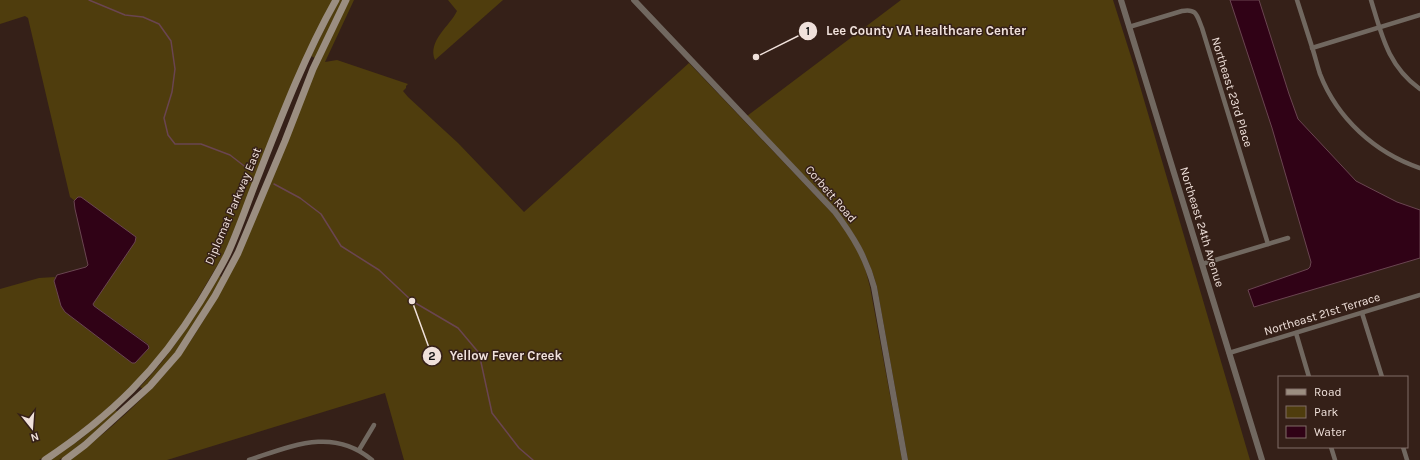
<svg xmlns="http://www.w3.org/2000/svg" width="1420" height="460" viewBox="0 0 1420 460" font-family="Karla,sans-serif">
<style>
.green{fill:#4f3d0d}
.water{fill:#300216;stroke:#6a4551}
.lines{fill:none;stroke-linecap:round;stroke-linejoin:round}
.stream{stroke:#6a4551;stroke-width:1.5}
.minor{stroke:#716860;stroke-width:4.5}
.tertiary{stroke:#716860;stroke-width:6}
.secondary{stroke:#9b8e81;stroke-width:7}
.labels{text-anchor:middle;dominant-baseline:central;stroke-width:3;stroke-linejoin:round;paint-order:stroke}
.street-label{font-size:12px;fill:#f0e1db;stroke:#352018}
.leader{fill:none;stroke:#f0e1db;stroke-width:1.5}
.callout-dot{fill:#f0e1db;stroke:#352018;stroke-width:1.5}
.mark-label{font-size:12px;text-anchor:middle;font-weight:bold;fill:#111}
.callout-label{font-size:13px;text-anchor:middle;font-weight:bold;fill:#f0e1db;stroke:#352018;stroke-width:3;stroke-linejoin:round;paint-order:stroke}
</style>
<rect width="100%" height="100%" fill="#352018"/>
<!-- green -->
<g class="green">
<polygon points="0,0 333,0 224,254 179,330 141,377 99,416 59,447 39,460 0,460 0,289 39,278 55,277 54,281 65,312 132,363 135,363 149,348 148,344 94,306 93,304 94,302 81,197 78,197 75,201 70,197 28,18 25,16 0,24"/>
<polygon points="339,0 343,0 315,58 311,56"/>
<path d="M 349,0 L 354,0 L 325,62 L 337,60 L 408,84 L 406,86 L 406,88 L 403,91 L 408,97 L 458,143 L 524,212 L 689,63 L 833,214 L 854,243 L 865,268 L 870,287 L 902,460 L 404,460 L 385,393 L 167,460 L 70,460 C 109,431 149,395 179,357 C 193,339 205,318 217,298 L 315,70 Z"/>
<path d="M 448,0 L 503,0 L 435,60 C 427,41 450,26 457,11 Z"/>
<path d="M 901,0 L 1113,0 L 1134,66 L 1250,460 L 908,460 L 877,287 C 864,238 838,211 804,176 C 785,156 766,136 747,116 Z"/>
<path d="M 219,276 L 222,277 L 213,294 L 176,352 L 143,389 L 140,387 C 172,354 195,315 219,276 Z"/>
<polygon points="115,410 119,412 74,450 59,460 50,460 81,439"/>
</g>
<!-- water -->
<g class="water">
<polygon points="1230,0 1259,0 1289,94 1298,119 1356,181 1397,202 1420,210 1420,258 1254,307 1248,290 1308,269 1310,267 1311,262 1272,128"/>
<polygon points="78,197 81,197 136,237 135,242 93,304 94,306 148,345 149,348 135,363 132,363 65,312 61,306 54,281 57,275 86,267 88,265 75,209 74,201"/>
</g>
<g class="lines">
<!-- stream -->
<g class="stream">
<polyline points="89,0 125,15 143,17 159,24 171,41 175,69 172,92 164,118 168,135 175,144 201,144 230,155 252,172"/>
<polyline points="274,184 300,198 321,214 341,246 379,270 412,301 458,328 479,353 492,413 519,448 533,460"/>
</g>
<!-- minor -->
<g class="minor">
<path d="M 1297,0 C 1302,16 1307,31 1312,47 C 1315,56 1317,65 1320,74 C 1337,118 1375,153 1420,168"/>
<path d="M 1371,0 C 1382,36 1388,66 1420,89"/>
<path d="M 1129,27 L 1182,11 C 1197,8 1197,16 1202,28 L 1268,244"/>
<polyline points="1312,48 1420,15"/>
<polyline points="1202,264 1288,238"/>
<polyline points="1362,313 1382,377"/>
<polyline points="1296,333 1309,377"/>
<polyline points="1229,353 1420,295"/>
<polyline points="1331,447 1335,460"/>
<polyline points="1403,447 1407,460"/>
<polyline points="359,450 374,425"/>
<path d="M 249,460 C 292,446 333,427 372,460"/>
</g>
<!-- tertiary -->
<g class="tertiary">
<path d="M 634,0 L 835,212 C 853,236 866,257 874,287 L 905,460"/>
<polyline points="1121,0 1262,460"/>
</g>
<!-- secondary -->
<g class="secondary">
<path d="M 45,460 C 111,416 158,370 200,302 C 209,287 219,271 227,255 C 239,229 248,201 259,174 C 282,115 305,55 336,0"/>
<polyline points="65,460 85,445 150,386 178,354 215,296 238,253 285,141 313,69 346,0"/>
</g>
</g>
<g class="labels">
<!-- street labels -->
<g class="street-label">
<text transform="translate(1232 92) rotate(73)">Northeast 23rd Place</text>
<text transform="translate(831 194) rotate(49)">Corbett Road</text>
<text transform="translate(233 206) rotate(-67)">Diplomat Parkway East</text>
<text transform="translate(1202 227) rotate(73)">Northeast 24th Avenue</text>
<text transform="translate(1322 314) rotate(-17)">Northeast 21st Terrace</text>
</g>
</g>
<!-- callouts -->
<path class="leader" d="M756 57L808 31M412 301L432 356"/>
<g class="callout-dot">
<circle cx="756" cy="57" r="4"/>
<circle cx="412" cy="301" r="4"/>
<circle cx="808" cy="31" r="10"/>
<circle cx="432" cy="356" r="10"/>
</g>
<g class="mark-label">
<text x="808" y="35">1</text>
<text x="432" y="360">2</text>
</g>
<g class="callout-label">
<text x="926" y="35">Lee County VA Healthcare Center</text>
<text x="506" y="360">Yellow Fever Creek</text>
</g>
<!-- legend -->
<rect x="1278" y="376" width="130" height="72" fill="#352018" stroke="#806d66"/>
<rect x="1286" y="389" width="20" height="6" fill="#9b8e81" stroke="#806d66"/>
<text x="1314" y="396" font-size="12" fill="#f0e1db">Road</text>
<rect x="1286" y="406" width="20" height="12" fill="#4f3d0d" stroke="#806d66"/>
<text x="1314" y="416" font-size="12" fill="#f0e1db">Park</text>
<rect x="1286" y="426" width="20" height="12" fill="#300216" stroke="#806d66"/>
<text x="1314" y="436" font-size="12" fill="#f0e1db">Water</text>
<!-- north arrow -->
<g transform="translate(32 428) rotate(163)" stroke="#352018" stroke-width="3" paint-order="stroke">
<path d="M0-3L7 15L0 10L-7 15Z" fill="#f0e1db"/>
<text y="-6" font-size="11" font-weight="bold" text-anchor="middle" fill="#f0e1db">N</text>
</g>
</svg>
